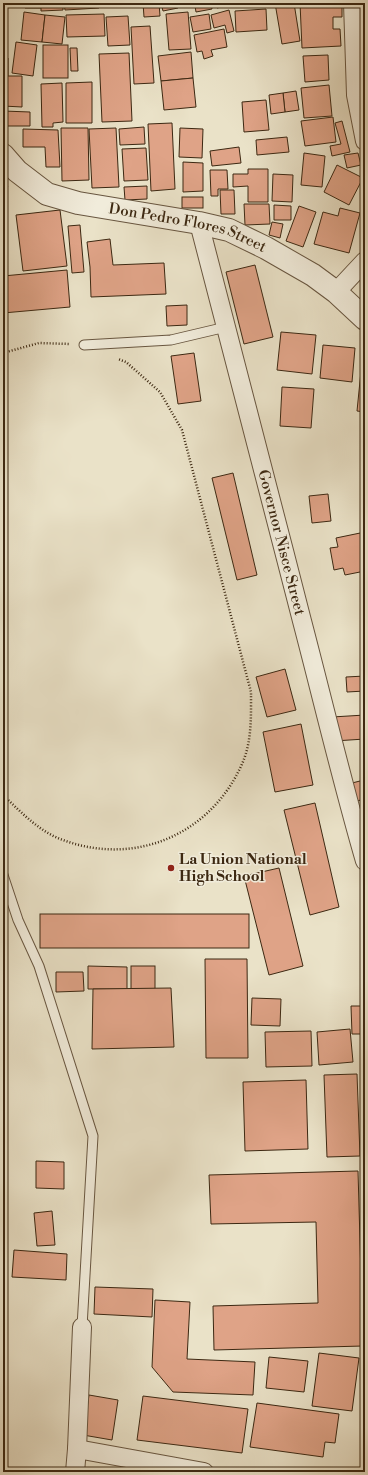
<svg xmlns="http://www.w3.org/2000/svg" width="368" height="1475" viewBox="0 0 368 1475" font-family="'Libre Bodoni',serif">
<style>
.building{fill:#dfa387;stroke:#3c2812}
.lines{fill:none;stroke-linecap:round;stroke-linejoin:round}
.service-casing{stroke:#685640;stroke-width:11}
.minor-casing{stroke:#685640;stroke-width:20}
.tertiary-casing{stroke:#685640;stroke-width:24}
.path{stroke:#3c2812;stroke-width:2.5;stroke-dasharray:1 2;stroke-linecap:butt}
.service{stroke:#f1ecdb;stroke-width:9}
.minor{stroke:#f1ecdb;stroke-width:18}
.tertiary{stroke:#f1ecdb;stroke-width:22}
.poi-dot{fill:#8f2418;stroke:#f1ecdb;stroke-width:1.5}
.labels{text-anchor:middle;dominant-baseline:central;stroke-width:3;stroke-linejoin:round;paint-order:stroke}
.street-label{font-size:15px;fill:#3c2812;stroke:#f1ecdb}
.poi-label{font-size:15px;font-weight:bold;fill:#3c2812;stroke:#f1ecdb;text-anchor:start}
</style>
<rect width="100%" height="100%" fill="#eae2c8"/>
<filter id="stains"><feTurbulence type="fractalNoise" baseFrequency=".005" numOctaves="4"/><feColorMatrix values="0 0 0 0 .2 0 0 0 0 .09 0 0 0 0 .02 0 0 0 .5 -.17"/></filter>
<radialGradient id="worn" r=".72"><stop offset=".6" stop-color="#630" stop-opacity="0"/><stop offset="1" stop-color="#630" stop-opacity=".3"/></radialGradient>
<!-- building -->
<g class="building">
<polygon points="25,3 63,3 63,10 41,11 41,8 25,8"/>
<polygon points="64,3 99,3 99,8 65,10"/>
<polygon points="143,3 159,3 160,16 144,17"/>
<polygon points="161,3 177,3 178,8 163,11"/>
<polygon points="211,3 212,9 196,12 195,6"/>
<polygon points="216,3 224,3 225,6 217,8"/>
<polygon points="275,3 294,3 300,41 282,44"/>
<polygon points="300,3 332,3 332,7 342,7 342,17 333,17 333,29 340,29 341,46 302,48"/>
<polygon points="266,9 267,30 236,32 235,11"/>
<polygon points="229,10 234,31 227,33 225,25 214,28 211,15"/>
<polygon points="24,12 45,15 42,42 21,40"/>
<polygon points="188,12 191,49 169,50 166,14"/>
<polygon points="104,14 105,36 67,37 66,15"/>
<polygon points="209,14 211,29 193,32 190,17"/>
<polygon points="45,15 65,17 62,44 42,42"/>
<polygon points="128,16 130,45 108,46 106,17"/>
<polygon points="150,26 154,83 134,84 131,27"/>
<polygon points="224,29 227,47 211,50 213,56 204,59 202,51 197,52 194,35"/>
<polygon points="16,42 37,45 33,76 12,73"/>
<rect x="43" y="45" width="25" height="33"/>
<polygon points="70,48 77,48 78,71 71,71"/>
<polygon points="191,52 193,78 161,81 158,56"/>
<polygon points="129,53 132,121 102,122 99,54"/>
<polygon points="328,55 329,80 305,82 303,56"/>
<polygon points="3,58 8,58 8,76 22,76 22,107 3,106"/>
<polygon points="193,78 196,107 164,110 161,81"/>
<polygon points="92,82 92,123 66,123 66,83"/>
<polygon points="62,83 63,122 53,123 53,127 42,127 41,84"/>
<polygon points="329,85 332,116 304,118 301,88"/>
<polygon points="296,91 299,110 285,112 283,93"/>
<polygon points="283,93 285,112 271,114 269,95"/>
<polygon points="266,100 269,130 244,132 242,102"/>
<polygon points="3,111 30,112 30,126 3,126"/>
<polygon points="333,117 336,142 305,146 301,121"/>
<polygon points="342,121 350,152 332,156 330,146 341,144 335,123"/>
<polygon points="172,123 175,189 151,191 148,124"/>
<polygon points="144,127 145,144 120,145 119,129"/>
<polygon points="61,128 88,128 89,180 62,181"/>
<polygon points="116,128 119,187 92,188 89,129"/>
<polygon points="180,128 203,129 202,158 179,157"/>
<polygon points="23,129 58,130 60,167 46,167 45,147 23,147"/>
<polygon points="287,137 289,152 257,155 256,140"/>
<polygon points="239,147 241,163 212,166 210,151"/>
<polygon points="146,148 148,180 124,181 122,149"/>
<polygon points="304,153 325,156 322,187 301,185"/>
<polygon points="358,153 361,165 347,168 344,155"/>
<polygon points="183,162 203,163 203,191 183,192"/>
<polygon points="337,165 363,178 349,205 324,192"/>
<polygon points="248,169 268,169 268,202 248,202 248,186 233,187 233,174 248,174"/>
<polygon points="210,170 227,170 228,189 218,189 218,196 211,196"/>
<polygon points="273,174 293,175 292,202 272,201"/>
<polygon points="3,181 8,187 3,191"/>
<polygon points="147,186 147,199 125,200 124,187"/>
<polygon points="220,190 234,190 235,214 221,214"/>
<rect x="182" y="197" width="21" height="11"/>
<polygon points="244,204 269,204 270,224 245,225"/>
<polygon points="274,205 291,206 291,220 274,220"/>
<polygon points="299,206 316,212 303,247 286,241"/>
<polygon points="340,208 360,213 349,253 314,244 323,212 338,216"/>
<polygon points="60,210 67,266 23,271 16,215"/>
<polygon points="272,222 283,224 280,238 269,235"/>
<polygon points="80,225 84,272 72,273 68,226"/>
<polygon points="110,239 113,265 164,263 166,294 91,297 90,267 87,242"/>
<polygon points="255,265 273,337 244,344 226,272"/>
<polygon points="67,270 70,307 3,313 3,276"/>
<polygon points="187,305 187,325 167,326 166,306"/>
<polygon points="281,332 316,335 312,374 277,370"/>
<polygon points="323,345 355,348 352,382 320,378"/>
<polygon points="194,353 201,401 178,404 171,356"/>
<polygon points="361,371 365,371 365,412 357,411"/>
<polygon points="282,387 314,389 311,428 280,426"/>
<polygon points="233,473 257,575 237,580 212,478"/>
<polygon points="328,494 331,521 312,523 309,496"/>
<polygon points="365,532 365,571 345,575 343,568 334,570 330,548 338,547 336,538"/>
<polygon points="285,669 296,710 267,717 256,677"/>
<polygon points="365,676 365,691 347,692 346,677"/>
<polygon points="365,715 365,739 334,741 332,717"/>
<polygon points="301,724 313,785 275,792 263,732"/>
<polygon points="364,780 365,799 357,801 352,783"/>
<polygon points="315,803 339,907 310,915 284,810"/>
<polygon points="279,868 303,966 269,975 244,876"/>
<rect x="40" y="914" width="209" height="34"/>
<polygon points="205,959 247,959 248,1058 206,1058"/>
<polygon points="88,966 127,967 127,989 88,989"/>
<rect x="131" y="966" width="24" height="23"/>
<polygon points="56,972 83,972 84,991 56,992"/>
<polygon points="171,988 174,1047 92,1049 93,989"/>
<polygon points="252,998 281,999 280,1026 251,1025"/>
<polygon points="351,1006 365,1006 365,1034 352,1034"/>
<polygon points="350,1029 353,1062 319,1065 317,1032"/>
<polygon points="311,1031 312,1066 266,1067 265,1032"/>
<polygon points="362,1042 365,1042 365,1090"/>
<polygon points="357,1074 360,1156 327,1157 324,1075"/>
<polygon points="306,1080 308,1149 245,1151 243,1082"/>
<polygon points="364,1124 365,1124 365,1156"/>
<polygon points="36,1161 64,1162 64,1189 36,1188"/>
<polygon points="358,1171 363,1346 214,1350 213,1306 318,1303 316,1222 211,1224 209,1175"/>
<polygon points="52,1211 55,1245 37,1246 34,1213"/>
<polygon points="14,1250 67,1254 66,1280 12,1277"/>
<polygon points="95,1287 153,1289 152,1317 94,1314"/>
<polygon points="155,1300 190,1302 187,1359 255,1362 253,1395 173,1392 152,1367"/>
<polygon points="319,1353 359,1358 352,1411 312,1406"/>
<polygon points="269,1357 308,1361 304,1392 266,1388"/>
<polygon points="89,1395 118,1400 112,1440 83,1435"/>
<polygon points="143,1396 248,1409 242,1453 137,1440"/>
<polygon points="257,1403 339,1414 335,1443 325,1442 323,1457 250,1447"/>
</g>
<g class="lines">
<!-- service casing -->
<g class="service-casing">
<g id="service">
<polyline points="84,345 171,340 226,327"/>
<polyline points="3,875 18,920 39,966 93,1136 82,1327"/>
</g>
</g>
<!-- minor casing -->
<g class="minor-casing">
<g id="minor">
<polyline points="353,3 356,95 365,141"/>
<path id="s1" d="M 199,223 C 233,355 268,488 302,621 C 323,701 342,782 365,861"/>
<polyline points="336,292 365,261"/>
<polyline points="77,1449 204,1472"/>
<polyline points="75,1472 77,1449 82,1327"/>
</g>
</g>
<!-- tertiary casing -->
<g class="tertiary-casing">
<g id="tertiary">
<path id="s2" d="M 3,155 L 17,171 L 47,194 L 78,203 L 199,223 L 229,230 L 266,248 L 313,275 L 336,292 L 365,319"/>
</g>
</g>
<!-- path -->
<g class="path">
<polyline points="3,353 39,343 70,344"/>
<path d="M 3,793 L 5,797 C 23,814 40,832 63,840 C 136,867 211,834 242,764 C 252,742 251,716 251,692 L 182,430 L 160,392 L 126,362 L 118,359"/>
</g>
<!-- service -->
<use href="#service" class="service"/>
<!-- minor -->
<use href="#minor" class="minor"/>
<!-- tertiary -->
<use href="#tertiary" class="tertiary"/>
</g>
<!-- markers -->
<circle class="poi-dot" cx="171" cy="868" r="4"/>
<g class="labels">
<!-- street labels -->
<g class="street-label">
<text stroke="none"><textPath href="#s2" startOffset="204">Don Pedro Flores Street</textPath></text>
<text stroke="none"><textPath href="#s1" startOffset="330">Governor Nisce Street</textPath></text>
</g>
<!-- poi labels -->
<g class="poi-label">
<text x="179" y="859">La Union National<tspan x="179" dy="17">High School</tspan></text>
</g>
</g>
<!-- margin -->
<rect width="368" height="1475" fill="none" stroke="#eae2c8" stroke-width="16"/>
<rect x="4" y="4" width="360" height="1467" fill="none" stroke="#3c2812" stroke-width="2"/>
<rect x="8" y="8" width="352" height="1459" fill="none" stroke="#3c2812"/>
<rect width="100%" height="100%" filter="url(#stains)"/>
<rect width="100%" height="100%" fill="url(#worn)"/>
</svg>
